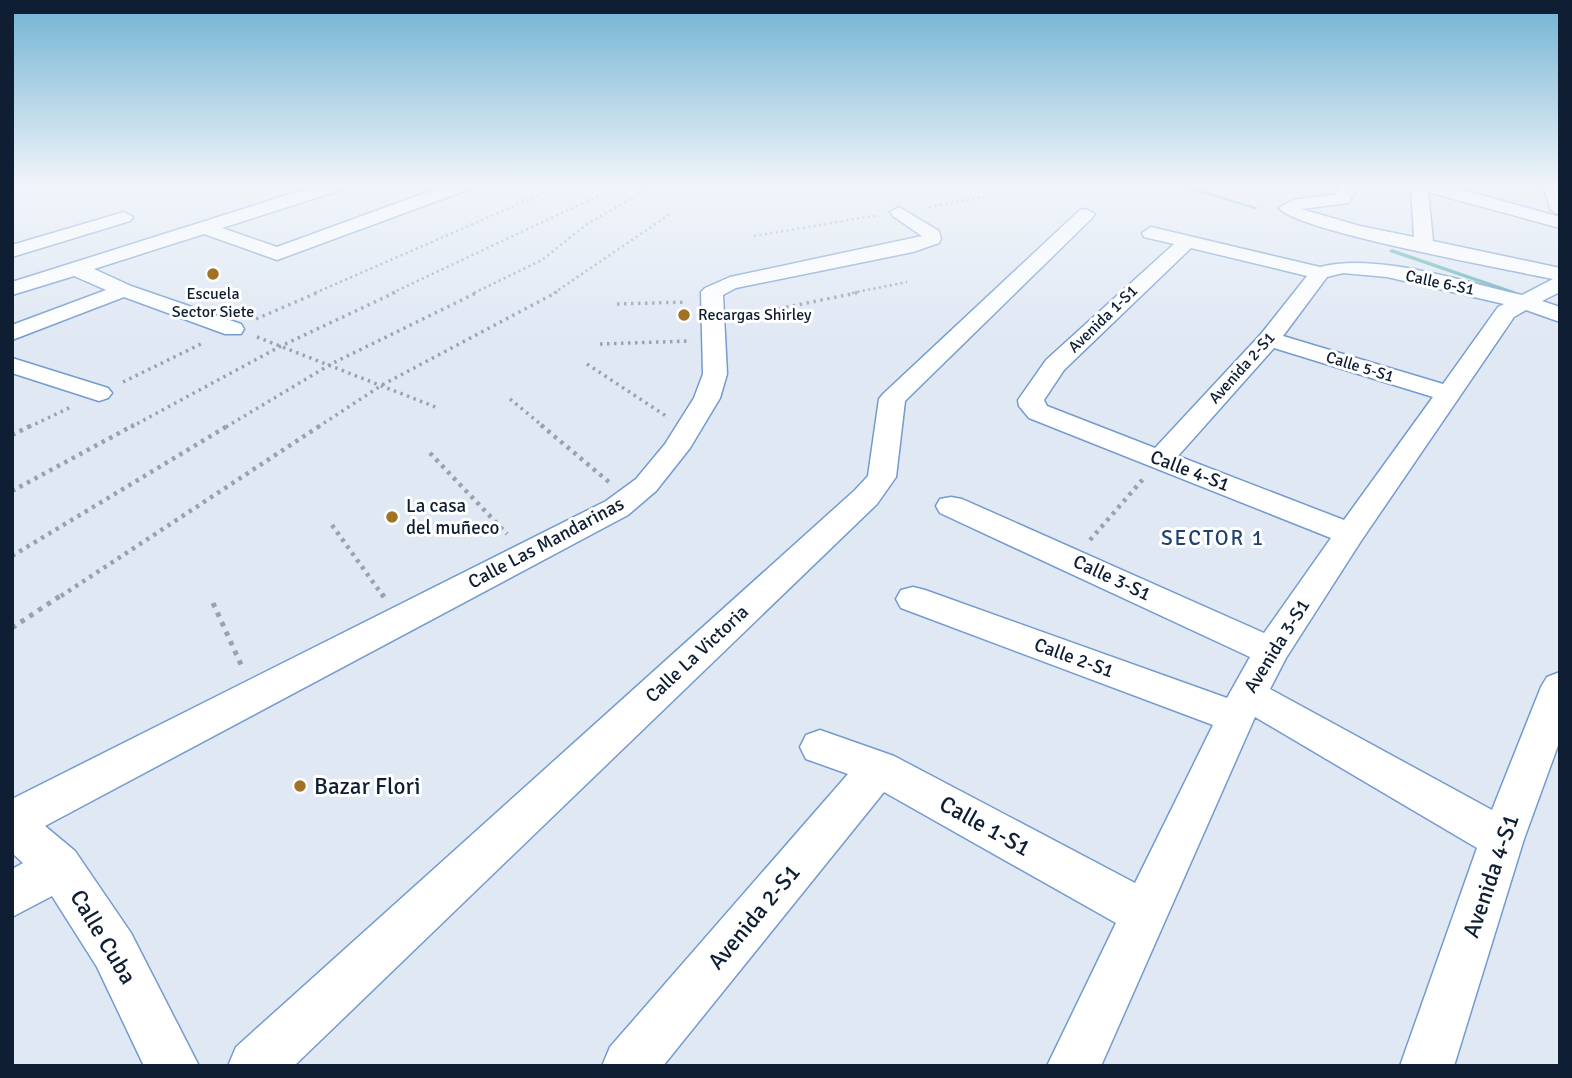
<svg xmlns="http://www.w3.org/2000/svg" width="1572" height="1078" viewBox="0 0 1572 1078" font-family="Signika,sans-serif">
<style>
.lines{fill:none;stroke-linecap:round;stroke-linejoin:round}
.stream{fill:#5eb0b1;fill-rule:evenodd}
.minor-casing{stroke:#739bd0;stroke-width:3}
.path-far3{stroke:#98a2b1;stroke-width:2.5;stroke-dasharray:2 3.5;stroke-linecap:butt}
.path-far2{stroke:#98a2b1;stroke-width:3.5;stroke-dasharray:2.5 4.5;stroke-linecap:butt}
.path-far1{stroke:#98a2b1;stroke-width:4.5;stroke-dasharray:3.5 5;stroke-linecap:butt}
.path{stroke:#98a2b1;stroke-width:5;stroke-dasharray:4.5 6;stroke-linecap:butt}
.minor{fill:#fff;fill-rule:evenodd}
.poi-dot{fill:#a17225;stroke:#fff;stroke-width:2.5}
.labels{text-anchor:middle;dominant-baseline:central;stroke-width:6;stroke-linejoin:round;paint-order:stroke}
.far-street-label{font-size:16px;fill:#0f1e33;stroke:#fff}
.far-poi-label{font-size:16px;fill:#0f1e33;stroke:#fff}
.street-label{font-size:19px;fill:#0f1e33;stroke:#fff}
.poi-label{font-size:19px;fill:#0f1e33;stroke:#fff;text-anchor:start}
.neighbourhood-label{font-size:21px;letter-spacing:2px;fill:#1e4271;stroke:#fff}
.near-poi-label{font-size:23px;fill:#0f1e33;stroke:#fff;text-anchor:start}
.near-street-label{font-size:23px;fill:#0f1e33;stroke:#fff}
</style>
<rect width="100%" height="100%" fill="#e0e8f4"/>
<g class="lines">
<!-- stream -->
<g class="stream">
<polygon points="1177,186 1186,186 1259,208 1255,209"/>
<polygon points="1392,249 1514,291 1515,292 1510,293 1390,252 1389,251"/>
</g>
<!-- minor casing -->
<g class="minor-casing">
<g id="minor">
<polygon points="316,186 343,186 341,190 222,228 277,247 444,186 469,186 467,190 277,260 204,234 94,269 131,286 241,324 244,329 241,334 225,334 124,297 12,340 12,325 106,290 74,276 12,295 12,282"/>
<path d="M 1342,186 L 1359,186 L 1348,203 L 1301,209 L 1360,226 L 1414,237 L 1411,186 L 1448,186 L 1560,217 L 1560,228 L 1428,192 L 1433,241 L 1560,268 L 1560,292 L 1542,301 L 1560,307 L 1560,322 L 1526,310 L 1514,317 L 1361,541 L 1286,658 L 1270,689 L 1492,810 L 1541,687 L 1547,677 L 1560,672 L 1560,740 L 1524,839 L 1454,1066 L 1400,1066 L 1477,848 L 1255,717 L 1101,1066 L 1047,1066 L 1116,923 L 884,792 L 663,1066 L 602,1066 L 610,1047 L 848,774 L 806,759 L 800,747 L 806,735 L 820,730 L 894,756 L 1135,883 L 1213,725 L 901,608 L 896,599 L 901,590 L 913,587 L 925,590 L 1227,698 L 1250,657 L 940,513 L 936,506 L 940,499 L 951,497 L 962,499 L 1264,633 L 1331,538 L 1029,418 L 1019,406 L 1018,400 L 1046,360 L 1174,244 L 1144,237 L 1142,233 L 1151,227 L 1320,267 C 1376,252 1464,282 1522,295 L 1553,279 C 1511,270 1296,231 1279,208 L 1293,200 L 1336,194 ZM 1191,248 L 1307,276 L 1261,334 L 1155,448 L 1047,406 L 1044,400 L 1064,370 ZM 1343,273 L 1387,277 L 1504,304 L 1498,307 L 1443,384 L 1283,336 L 1327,277 ZM 1274,348 L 1433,397 L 1344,520 L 1178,456 Z"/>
<polygon points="1543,186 1560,186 1560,215 1551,210"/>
<polygon points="899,207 939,231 941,239 939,243 913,252 736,288 723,295 727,374 720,398 690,448 656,491 628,515 45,826 75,851 131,933 199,1066 144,1066 97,967 52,896 12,917 12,869 23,863 12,853 12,799 606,501 636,479 665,444 694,398 703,374 701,292 705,288 730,277 922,236 893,216 890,212"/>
<polygon points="1086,209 1095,214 1092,218 905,401 896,477 877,504 294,1066 228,1066 236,1047 855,490 868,476 879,399 883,394 1080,210"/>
<polygon points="124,212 133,217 130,221 12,257 12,245"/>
<polygon points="12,358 108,388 112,393 108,398 99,401 12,373"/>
</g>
</g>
<!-- path-far3 -->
<g class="path-far3">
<polyline points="929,207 984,197"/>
<polyline points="754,236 879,215"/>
<polyline points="315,293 560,186"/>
<polyline points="392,293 619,186"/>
<polyline points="474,293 542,260 587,224 653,186"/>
<polyline points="554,293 670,214"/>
<polyline points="852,293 907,282"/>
</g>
<!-- path-far2 -->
<g class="path-far2">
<polyline points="617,304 687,302"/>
<polyline points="738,317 861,292"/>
<polyline points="256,319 319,292"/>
<polyline points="257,337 438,408"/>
<polyline points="600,344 689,341"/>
<polyline points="587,364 666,416"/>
<polyline points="123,382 203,343"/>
<polyline points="510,399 544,427"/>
<polyline points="29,427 71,407"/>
<polyline points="131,427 281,346 396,292"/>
<polyline points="226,427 331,364 478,292"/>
<polyline points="318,427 382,385 557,292"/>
</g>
<!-- path-far1 -->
<g class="path-far1">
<polyline points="541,425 609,482"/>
<polyline points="12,435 32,425"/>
<polyline points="430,453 507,534"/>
<polyline points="12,491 134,425"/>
<polyline points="332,525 383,596"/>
<polyline points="1090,540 1144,478"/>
<polyline points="12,556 229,425"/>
<polyline points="61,596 321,425"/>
</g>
<!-- path -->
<g class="path">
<polyline points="382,594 384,597"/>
<polyline points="213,603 243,669"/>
<polyline points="12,628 63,594"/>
</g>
<!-- minor -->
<use href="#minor" class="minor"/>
</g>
<!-- sky -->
<linearGradient id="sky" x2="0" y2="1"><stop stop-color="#71b2d2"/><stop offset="0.55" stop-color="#f1f5fa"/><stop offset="1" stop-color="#f1f5fa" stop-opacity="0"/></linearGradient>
<rect width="1572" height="337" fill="url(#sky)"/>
<!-- markers -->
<g class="poi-dot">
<circle cx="213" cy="274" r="7"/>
<circle cx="684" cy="315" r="7"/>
<circle cx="392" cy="517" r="7"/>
<circle cx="300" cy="786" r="7"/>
</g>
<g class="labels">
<!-- far-street labels -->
<g class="far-street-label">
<text transform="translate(1440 283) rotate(12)">Calle 6-S1</text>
<text transform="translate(1103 319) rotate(-44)">Avenida 1-S1</text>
<text transform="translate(1360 367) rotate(17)">Calle 5-S1</text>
<text transform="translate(1242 368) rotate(-48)">Avenida 2-S1</text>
</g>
<!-- far-poi labels -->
<g class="far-poi-label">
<text x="213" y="294">Escuela<tspan x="213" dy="18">Sector Siete</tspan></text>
<text x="698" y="315" text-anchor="start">Recargas Shirley</text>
</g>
<!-- street labels -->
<g class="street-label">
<text transform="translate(1190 471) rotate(21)">Calle 4-S1</text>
<text transform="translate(546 543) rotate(-28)">Calle Las Mandarinas</text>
<text transform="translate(1112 578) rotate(25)">Calle 3-S1</text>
<text transform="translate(1277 646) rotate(-58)">Avenida 3-S1</text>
<text transform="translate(697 654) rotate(-43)">Calle La Victoria</text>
<text transform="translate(1074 658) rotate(20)">Calle 2-S1</text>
</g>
<!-- poi labels -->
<g class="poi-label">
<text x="406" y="506">La casa<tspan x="406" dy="22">del muñeco</tspan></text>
</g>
<!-- neighbourhood labels -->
<g class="neighbourhood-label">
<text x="1213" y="538">SECTOR 1</text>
</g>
<!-- near-poi labels -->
<g class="near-poi-label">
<text x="314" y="786">Bazar Flori</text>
</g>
<!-- near-street labels -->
<g class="near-street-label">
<text transform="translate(985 826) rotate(29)">Calle 1-S1</text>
<text transform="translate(1491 876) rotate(-71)">Avenida 4-S1</text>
<text transform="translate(754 917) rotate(-50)">Avenida 2-S1</text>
<text transform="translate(103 937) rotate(59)">Calle Cuba</text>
</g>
</g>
<!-- border -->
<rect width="1572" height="1078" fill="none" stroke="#0f1e33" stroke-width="28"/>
</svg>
